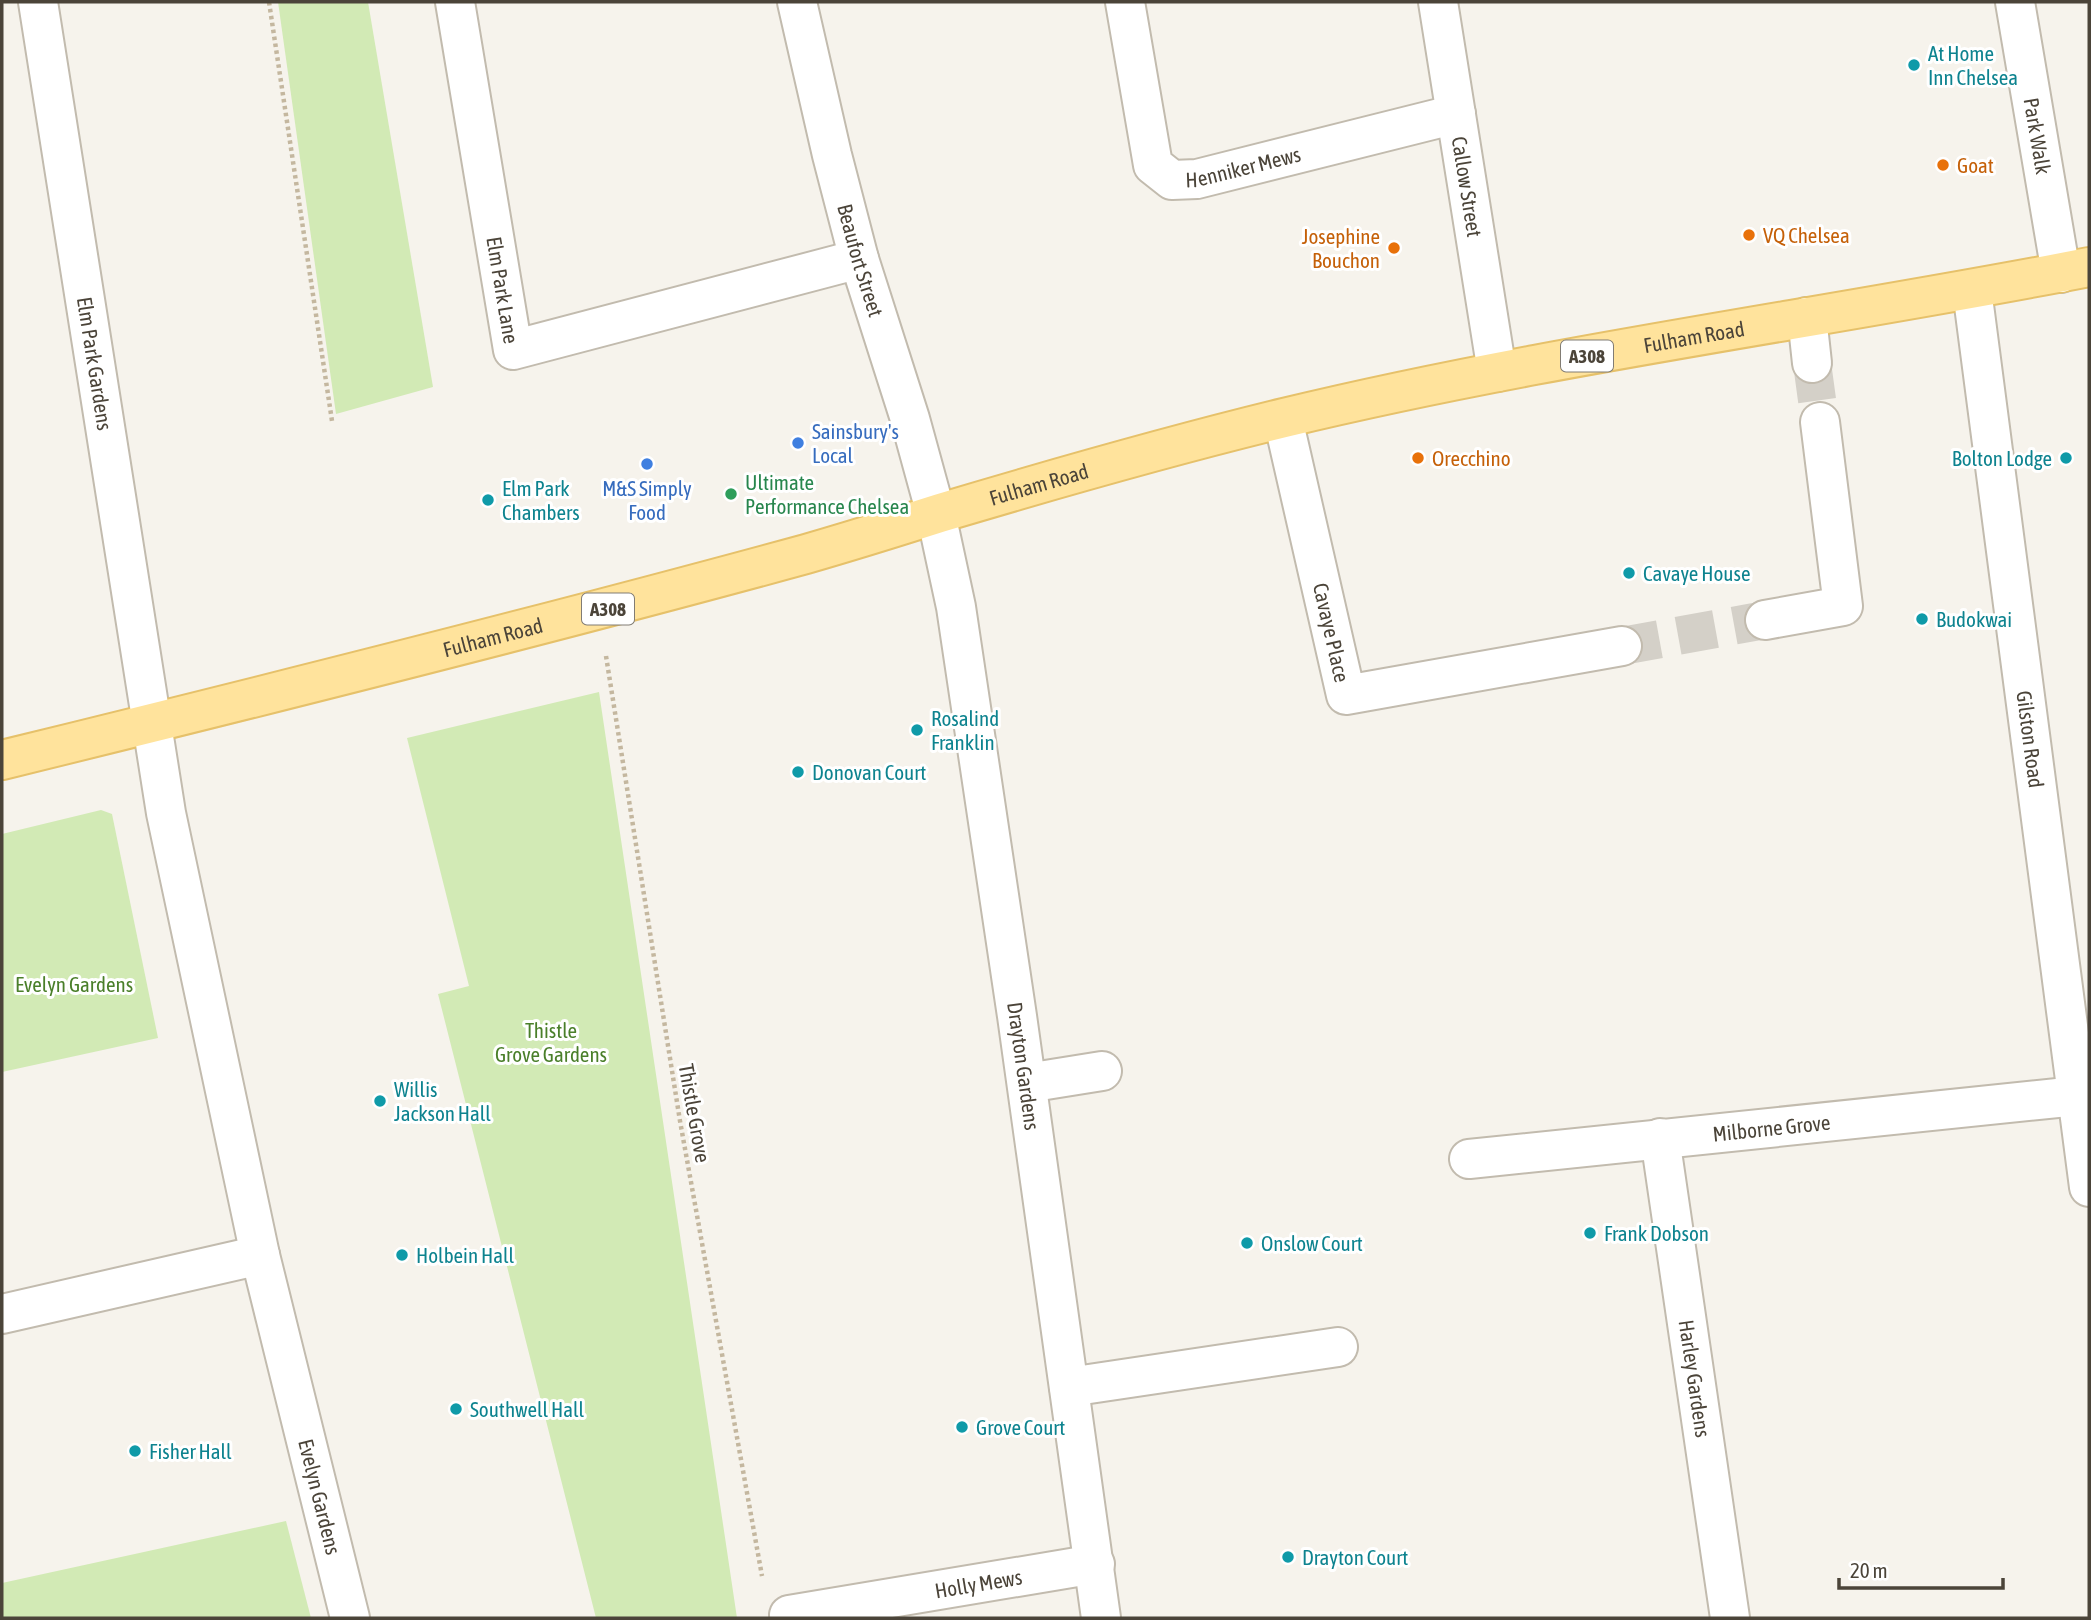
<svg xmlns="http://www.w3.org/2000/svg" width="2091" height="1620" viewBox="0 0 2091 1620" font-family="'Asap Condensed',sans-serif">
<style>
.green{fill:#d2eab5}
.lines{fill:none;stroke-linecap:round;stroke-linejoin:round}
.minor-tunnel{stroke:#d4d0c8;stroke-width:38;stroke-dasharray:38 19;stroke-linecap:butt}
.minor-casing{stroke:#c2bbae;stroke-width:42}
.major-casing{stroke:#e6c16a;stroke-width:42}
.path{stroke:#c4b79f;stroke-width:4.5;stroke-dasharray:3.5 3.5;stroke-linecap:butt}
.minor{stroke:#fff;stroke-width:38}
.major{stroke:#ffe39c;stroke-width:38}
.culture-dot{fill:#0f9aa8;stroke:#fff;stroke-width:2.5}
.food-dot{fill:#e8710a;stroke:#fff;stroke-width:2.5}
.shop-dot{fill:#3f7fe0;stroke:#fff;stroke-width:2.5}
.leisure-dot{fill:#2e9e5b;stroke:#fff;stroke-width:2.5}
.labels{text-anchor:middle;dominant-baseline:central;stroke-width:6;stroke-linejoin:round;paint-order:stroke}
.shield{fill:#fff;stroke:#817c74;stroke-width:2}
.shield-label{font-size:19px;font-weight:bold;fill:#4b4439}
.culture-label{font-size:21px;fill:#0d838f;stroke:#fff;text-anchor:start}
.street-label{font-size:21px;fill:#4b4439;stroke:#fff}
.food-label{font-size:21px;fill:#c56008;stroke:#fff;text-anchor:start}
.shop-label{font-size:21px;fill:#366cbe;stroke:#fff;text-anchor:start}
.leisure-label{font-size:21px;fill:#27864d;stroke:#fff;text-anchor:start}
.park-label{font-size:21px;fill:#4a7f2a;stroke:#fff}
</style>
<rect width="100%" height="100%" fill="#f6f3ec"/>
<!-- green -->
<g class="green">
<polygon points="278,2 368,2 433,387 336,414"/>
<polygon points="599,692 737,1618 596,1618 438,994 469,986 407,738"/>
<polygon points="101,810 112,814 158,1038 2,1072 2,834"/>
<polygon points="286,1521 311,1618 2,1618 2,1583"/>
</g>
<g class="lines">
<!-- minor-tunnel -->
<g class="minor-tunnel">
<polyline points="1812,363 1820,422"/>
<polyline points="1622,646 1765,620"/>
</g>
<!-- minor casing -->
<g class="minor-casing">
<g id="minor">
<path id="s1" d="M 38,2 L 166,813 L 260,1255 L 350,1618"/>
<path id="s2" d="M 455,2 L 513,350 L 859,259"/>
<path id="s3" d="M 797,2 L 832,155 L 859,259 L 910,419 L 936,514 L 956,607 L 1017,1016 L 1101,1618"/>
<path id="s4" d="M 1125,2 L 1153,165 L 1172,180 L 1197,179 L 1456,114"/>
<path id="s5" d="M 1438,2 L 1497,372"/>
<path id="s6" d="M 2015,2 L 2061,273"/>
<path id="s7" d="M 1972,290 L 2089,1187"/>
<polyline points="1807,317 1812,363"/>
<path id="s8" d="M 1283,419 L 1346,695 L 1622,646"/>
<polyline points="1765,620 1843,606 1820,422"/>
<polyline points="1027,1083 1102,1071"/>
<path id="s9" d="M 1660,1138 L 1730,1618"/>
<path id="s10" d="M 1469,1159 L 2077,1096"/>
<polyline points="2,1314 260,1255"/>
<polyline points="1069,1387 1338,1347"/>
<path id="s11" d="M 789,1615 L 1095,1564"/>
</g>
</g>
<!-- major casing -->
<g class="major-casing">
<g id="major">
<path id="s12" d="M 2,760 C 271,694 539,627 806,554 C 851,541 896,527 940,513 C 1054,479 1169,446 1284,418 C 1549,354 1821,319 2089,267"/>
</g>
</g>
<!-- path -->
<g class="path">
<polyline points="269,2 332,421"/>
<polyline points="606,656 680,1121 762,1576"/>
</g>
<!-- minor -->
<use href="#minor" class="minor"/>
<!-- major -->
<use href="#major" class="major"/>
</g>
<!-- markers -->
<g class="culture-dot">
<circle cx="1914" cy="65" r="7"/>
<circle cx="2066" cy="458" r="7"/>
<circle cx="488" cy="500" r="7"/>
<circle cx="1629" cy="573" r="7"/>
<circle cx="1922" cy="619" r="7"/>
<circle cx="917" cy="730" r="7"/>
<circle cx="798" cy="772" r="7"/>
<circle cx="380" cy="1101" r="7"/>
<circle cx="1590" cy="1233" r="7"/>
<circle cx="1247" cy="1243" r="7"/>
<circle cx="402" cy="1255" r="7"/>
<circle cx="456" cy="1409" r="7"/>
<circle cx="962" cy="1427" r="7"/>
<circle cx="135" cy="1451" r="7"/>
<circle cx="1288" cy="1557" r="7"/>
</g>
<g class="food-dot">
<circle cx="1943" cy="165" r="7"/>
<circle cx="1749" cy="235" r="7"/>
<circle cx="1394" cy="248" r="7"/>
<circle cx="1418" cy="458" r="7"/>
</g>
<g class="shop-dot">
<circle cx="798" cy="443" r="7"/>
<circle cx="647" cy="464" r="7"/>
</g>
<circle class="leisure-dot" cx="731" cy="494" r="7"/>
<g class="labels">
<!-- shield labels -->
<g class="shield">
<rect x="1561" y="340.5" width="52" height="31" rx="5"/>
<rect x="582" y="593.5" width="52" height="31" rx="5"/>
</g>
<g class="shield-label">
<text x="1587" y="356">A308</text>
<text x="608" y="609">A308</text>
</g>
<!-- culture labels -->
<g class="culture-label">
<text x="1928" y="53">At Home<tspan x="1928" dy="24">Inn Chelsea</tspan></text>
<text x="2052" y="458" text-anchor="end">Bolton Lodge</text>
<text x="502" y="488">Elm Park<tspan x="502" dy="24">Chambers</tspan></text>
<text x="1643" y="573">Cavaye House</text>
<text x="1936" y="619">Budokwai</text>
<text x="931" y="718">Rosalind<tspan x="931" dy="24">Franklin</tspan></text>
<text x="812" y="772">Donovan Court</text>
<text x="394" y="1089">Willis<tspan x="394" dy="24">Jackson Hall</tspan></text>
<text x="1604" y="1233">Frank Dobson</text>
<text x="1261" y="1243">Onslow Court</text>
<text x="416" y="1255">Holbein Hall</text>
<text x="470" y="1409">Southwell Hall</text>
<text x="976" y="1427">Grove Court</text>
<text x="149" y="1451">Fisher Hall</text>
<text x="1302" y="1557">Drayton Court</text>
</g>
<!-- street labels -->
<g class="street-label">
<text stroke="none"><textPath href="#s6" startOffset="136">Park Walk</textPath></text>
<text stroke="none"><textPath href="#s4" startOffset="262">Henniker Mews</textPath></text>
<text stroke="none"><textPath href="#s5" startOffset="187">Callow Street</textPath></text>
<text stroke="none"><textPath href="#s3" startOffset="266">Beaufort Street</textPath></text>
<text stroke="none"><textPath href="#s2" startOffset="292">Elm Park Lane</textPath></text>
<text stroke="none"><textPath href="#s12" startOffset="1745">Fulham Road</textPath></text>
<text stroke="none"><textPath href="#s1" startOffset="366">Elm Park Gardens</textPath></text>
<text stroke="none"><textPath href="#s12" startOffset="1073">Fulham Road</textPath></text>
<text stroke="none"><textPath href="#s8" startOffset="219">Cavaye Place</textPath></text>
<text stroke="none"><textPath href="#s12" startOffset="506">Fulham Road</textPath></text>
<text stroke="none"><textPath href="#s7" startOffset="453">Gilston Road</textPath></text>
<text stroke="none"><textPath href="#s3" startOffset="1090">Drayton Gardens</textPath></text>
<text transform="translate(695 1113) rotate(80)">Thistle Grove</text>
<text stroke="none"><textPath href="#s10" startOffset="304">Milborne Grove</textPath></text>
<text stroke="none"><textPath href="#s9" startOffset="243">Harley Gardens</textPath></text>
<text stroke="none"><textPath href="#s1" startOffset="1522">Evelyn Gardens</textPath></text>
<text stroke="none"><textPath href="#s11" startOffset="192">Holly Mews</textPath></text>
</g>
<!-- food labels -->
<g class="food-label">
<text x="1957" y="165">Goat</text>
<text x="1763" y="235">VQ Chelsea</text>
<text x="1380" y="236" text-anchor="end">Josephine<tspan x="1380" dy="24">Bouchon</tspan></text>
<text x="1432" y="458">Orecchino</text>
</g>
<!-- shop labels -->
<g class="shop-label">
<text x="812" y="431">Sainsbury's<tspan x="812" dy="24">Local</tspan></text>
<text x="647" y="488" text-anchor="middle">M&amp;S Simply<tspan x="647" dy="24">Food</tspan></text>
</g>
<!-- leisure labels -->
<g class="leisure-label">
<text x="745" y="482">Ultimate<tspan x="745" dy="24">Performance Chelsea</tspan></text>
</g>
<!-- park labels -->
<g class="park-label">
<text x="74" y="984">Evelyn Gardens</text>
<text x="551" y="1030">Thistle<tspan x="551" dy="24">Grove Gardens</tspan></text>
</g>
</g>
<!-- border -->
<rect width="2091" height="1620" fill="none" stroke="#4b4439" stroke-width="7"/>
<!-- scale -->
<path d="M1839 1578v10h164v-10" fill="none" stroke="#4b4439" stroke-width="3.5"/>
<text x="1850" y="1578" font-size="21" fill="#4b4439" stroke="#ffffff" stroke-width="5" paint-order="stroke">20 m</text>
</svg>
